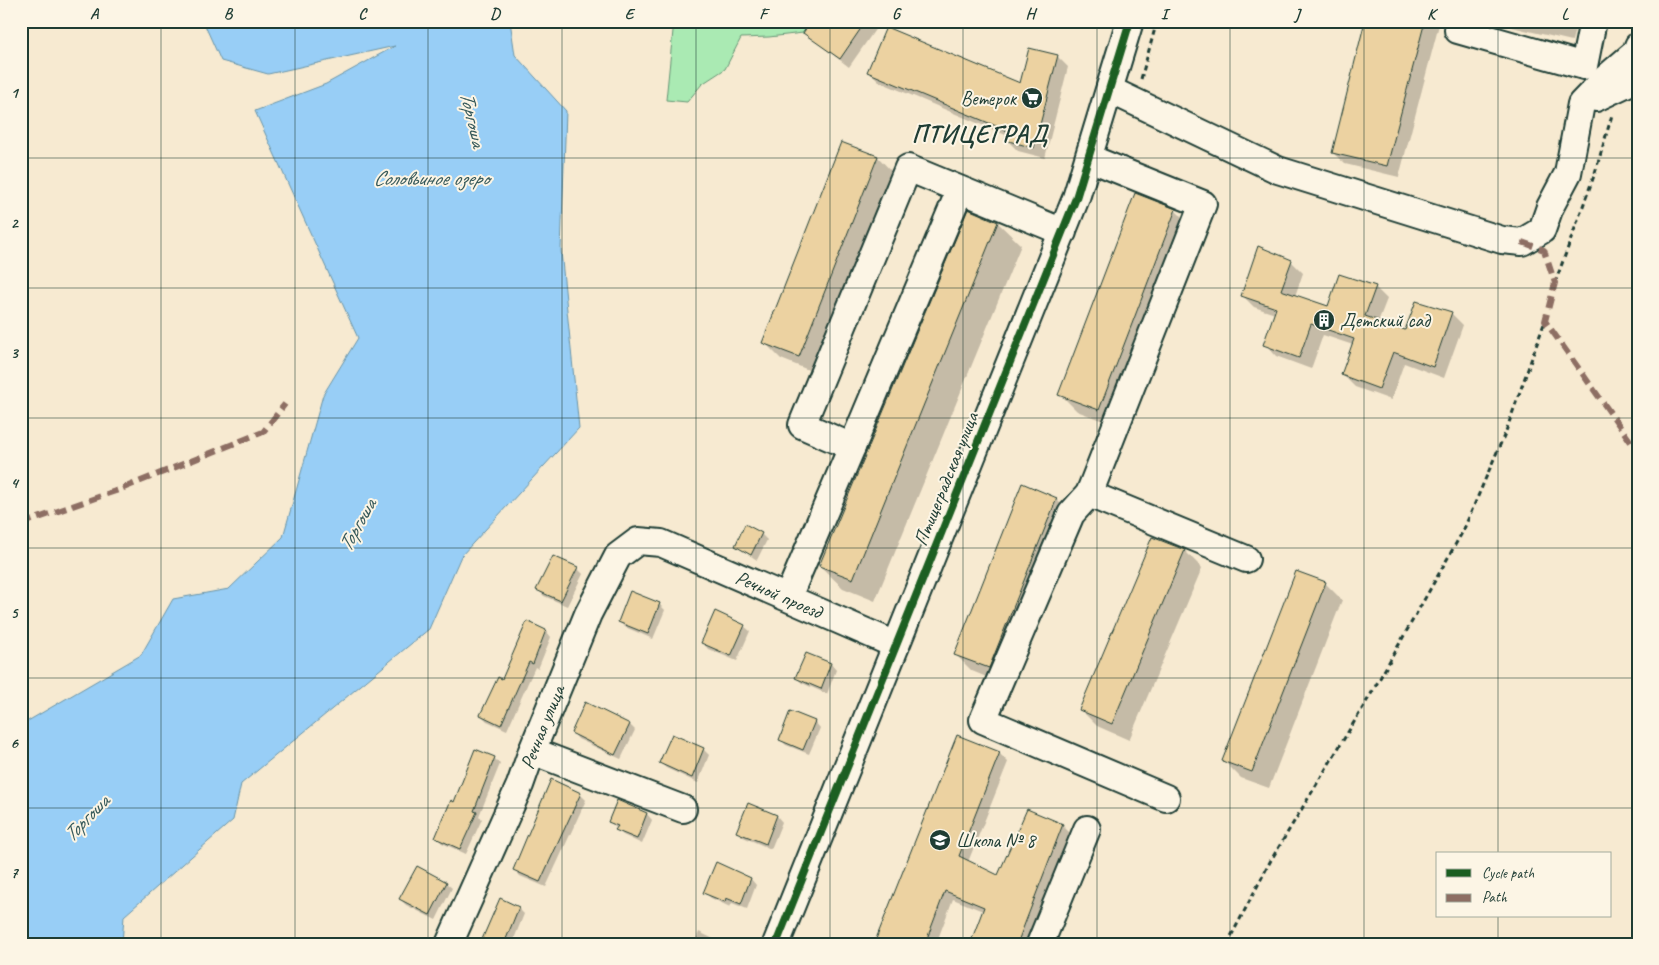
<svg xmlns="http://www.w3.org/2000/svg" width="1659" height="965" viewBox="0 0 1659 965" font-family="Caveat,sans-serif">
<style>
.green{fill:#aaeab3;stroke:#649474}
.water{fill:#98cef6;stroke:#6894a8}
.shadow{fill:#0003}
.building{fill:#ecd2a1;stroke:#1f3d34}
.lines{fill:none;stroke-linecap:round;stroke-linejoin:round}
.minor-casing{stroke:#1f3d34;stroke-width:30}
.path{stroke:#1f3d34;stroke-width:3;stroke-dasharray:5 4;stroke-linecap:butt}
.minor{stroke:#fcf5e5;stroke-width:26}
.quiet{stroke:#8d6e63;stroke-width:6;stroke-dasharray:12 6;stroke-linecap:butt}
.cycleway-casing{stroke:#fcf5e5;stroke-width:11}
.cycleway{stroke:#1b5e20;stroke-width:8}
.grid{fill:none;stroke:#1f3d34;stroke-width:1;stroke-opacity:0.55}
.labels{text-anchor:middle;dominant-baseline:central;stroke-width:4;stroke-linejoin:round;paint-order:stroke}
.poi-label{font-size:20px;fill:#1f3d34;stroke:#fcf5e5;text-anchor:start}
.street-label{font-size:20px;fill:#1f3d34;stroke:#fcf5e5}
.water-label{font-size:21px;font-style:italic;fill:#375a5b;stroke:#fcf5e5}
.district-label{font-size:25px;font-weight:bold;letter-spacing:1px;fill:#1f3d34;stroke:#fcf5e5}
.neatline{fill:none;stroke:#1f3d34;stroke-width:2}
.grid-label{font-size:16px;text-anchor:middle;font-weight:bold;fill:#1f3d34}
</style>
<rect width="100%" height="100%" fill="#f7ead1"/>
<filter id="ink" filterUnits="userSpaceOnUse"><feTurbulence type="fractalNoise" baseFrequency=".02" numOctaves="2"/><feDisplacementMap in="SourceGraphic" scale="10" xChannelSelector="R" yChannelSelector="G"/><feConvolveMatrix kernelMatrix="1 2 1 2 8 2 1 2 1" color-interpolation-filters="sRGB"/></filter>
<g filter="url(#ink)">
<!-- green -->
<polygon class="green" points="674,21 810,21 803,33 769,37 741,38 725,69 702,84 687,102 666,100"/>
<!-- water -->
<polygon class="water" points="203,21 510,21 515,55 566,111 561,251 579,428 461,556 429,629 241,784 233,820 124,916 122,944 21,944 21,725 141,655 173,599 229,589 283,537 323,395 358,338 255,111 326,84 395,46 268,74 221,61"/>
<!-- shadow -->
<g class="shadow">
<polygon points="813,21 881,21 849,67 805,33"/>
<polygon points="987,21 1004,21 1003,26"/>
<polygon points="1367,21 1440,21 1399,177 1345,164 1333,153"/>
<polygon points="1496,21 1577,21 1572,41 1499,24"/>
<polygon points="1058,57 1068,67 1045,158 1018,151 1007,140 1008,136 880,82 869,71 1021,85"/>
<polygon points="842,143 878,157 894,174 816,373 781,359 764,342"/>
<polygon points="1175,210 1192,227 1116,426 1077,411 1060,394"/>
<polygon points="969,211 998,223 1021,245 875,601 843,588 820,566"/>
<polygon points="1291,261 1303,273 1295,296 1329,308 1375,287 1387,299 1378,322 1406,332 1451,313 1463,325 1444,378 1404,363 1391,400 1355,387 1343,375 1353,345 1323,335 1311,369 1276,356 1265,344 1275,314 1254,307 1242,295"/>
<polygon points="1056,499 1073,516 1006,685 972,671 955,654"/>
<polygon points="761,534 767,540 757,560 736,546"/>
<polygon points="1153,538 1185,551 1202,568 1129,740 1097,726 1080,709"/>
<polygon points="577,568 583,574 567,606 544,596 538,590"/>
<polygon points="1325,583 1342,600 1269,788 1241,778 1224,761"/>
<polygon points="659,604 665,610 653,639 625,627 619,622"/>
<polygon points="527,623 546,631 551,637 538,669 535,667 507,730 487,721 481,715 503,681"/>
<polygon points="744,626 750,631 737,661 708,649 703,643"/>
<polygon points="806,654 831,664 836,670 827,694 802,683 796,678"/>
<polygon points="586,704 630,725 635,730 621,759 578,739 573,733"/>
<polygon points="791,713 815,722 820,728 809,754 786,745 780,739"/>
<polygon points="703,749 709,755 698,783 666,768 660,763"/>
<polygon points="999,753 1008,762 968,862 998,877 1062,825 1071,834 1029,944 971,944 983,911 953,899 936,944 876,944"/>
<polygon points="494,758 500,764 479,816 482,819 466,854 442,843 437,838"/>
<polygon points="580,794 586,800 546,887 520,876 515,870"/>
<polygon points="618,802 647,814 652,820 642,844 623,835 610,822"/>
<polygon points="748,805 777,816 782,822 771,849 743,837 737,832"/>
<polygon points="716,864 751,879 756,885 747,909 732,903 730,907 711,898 705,893"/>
<polygon points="446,883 452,888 436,920 406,905 400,899"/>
<polygon points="518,908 524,914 512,944 481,944"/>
<polygon points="699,932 724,944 694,944"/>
</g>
<!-- building -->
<g class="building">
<polygon points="811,21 866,21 840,59 803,33"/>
<polygon points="1365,21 1425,21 1387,166 1332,153"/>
<polygon points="886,27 1020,83 1029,48 1058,55 1034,148 1005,140 1008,131 867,72"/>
<polygon points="841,142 878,156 799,357 762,343"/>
<polygon points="1135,193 1176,209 1099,410 1058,395"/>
<polygon points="968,209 998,222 853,579 819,566"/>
<polygon points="1258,246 1292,260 1281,290 1328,306 1339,274 1376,286 1365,316 1405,330 1416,301 1452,312 1433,367 1393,352 1379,389 1341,375 1354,339 1311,324 1299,358 1263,345 1276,308 1241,296"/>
<polygon points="1022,483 1057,498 989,668 954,655"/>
<polygon points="745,524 762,533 751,555 735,546"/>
<polygon points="1152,537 1185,550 1112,724 1079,710"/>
<polygon points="553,556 578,567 561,601 536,590"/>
<polygon points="1296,571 1326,582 1252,772 1222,761"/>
<polygon points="630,591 660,603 648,634 618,622"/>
<polygon points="715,611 745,625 731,656 701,643"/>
<polygon points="527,621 546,630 533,664 529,662 501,725 480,715 498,677 502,679"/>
<polygon points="806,653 831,663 821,689 795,678"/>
<polygon points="585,702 630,724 615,755 571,733"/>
<polygon points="790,711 815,721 803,750 779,740"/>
<polygon points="672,734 704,748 692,778 659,763"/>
<polygon points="957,735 1000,752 959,856 998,875 1027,809 1063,824 1017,944 970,944 984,907 945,891 925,944 874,944"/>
<polygon points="475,749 495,757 474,811 477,812 460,849 435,838 451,800 454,802"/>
<polygon points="551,779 581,793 540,882 513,870"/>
<polygon points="617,800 647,813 637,839 615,830 618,826 608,822"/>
<polygon points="748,803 777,815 766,844 736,832"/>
<polygon points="716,862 751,878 741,904 726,898 725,902 703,893"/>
<polygon points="417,866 447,882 430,915 399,899"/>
<polygon points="500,898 519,907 504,944 480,944"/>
</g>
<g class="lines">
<!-- minor casing -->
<g class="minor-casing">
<g id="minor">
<polyline points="1460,21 1458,30 1584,66 1593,21"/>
<polyline points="1110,90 1278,170 1502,240 1522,242 1542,230 1550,207 1568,173 1581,104 1607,77 1636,52 1638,46"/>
<polyline points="1596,98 1638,78"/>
<polyline points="1089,158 1203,204 1089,494 1071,514 983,720 1166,798"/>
<polyline points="960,190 852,447 802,425 908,168 1063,232"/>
<polyline points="1089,494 1246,559"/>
<polyline points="788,597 852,447"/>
<polyline points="532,751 683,809"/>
<path id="s1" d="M 449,944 L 520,785 L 532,751 L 588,614 L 618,556 L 638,541 L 661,543 L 896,645"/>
<polyline points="776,944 1076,198 1130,21"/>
<polyline points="1040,944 1087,829"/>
</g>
</g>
<!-- path -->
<g class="path">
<polyline points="1141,79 1157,21"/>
<polyline points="1555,283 1595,173 1612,115"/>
<polyline points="1227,944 1271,860 1371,694 1463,531 1506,431 1545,321"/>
</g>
<!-- minor -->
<use href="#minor" class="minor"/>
<!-- quiet -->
<g class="quiet">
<polyline points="1522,242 1544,250 1555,283 1545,321 1638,452"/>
<polyline points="21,524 121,489 263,432 285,404"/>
</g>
<!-- cycleway casing -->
<g class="cycleway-casing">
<polyline id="cycleway" points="776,944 1076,198 1130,21"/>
</g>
<!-- cycleway -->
<use href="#cycleway" class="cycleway"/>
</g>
</g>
<!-- grid -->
<path class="grid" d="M 161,21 L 161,944M 295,21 L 295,944M 428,21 L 428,944M 562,21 L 562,944M 696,21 L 696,944M 830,21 L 830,944M 963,21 L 963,944M 1097,21 L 1097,944M 1230,21 L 1230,944M 1364,21 L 1364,944M 1498,21 L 1498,854M 21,158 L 1638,158M 21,288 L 1638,288M 21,418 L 1638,418M 21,548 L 1638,548M 21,678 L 1638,678M 21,808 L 1638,808M 1498,916 L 1498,944"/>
<!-- icons -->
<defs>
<g id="supermarket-disc" transform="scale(1.125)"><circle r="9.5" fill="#1f3d34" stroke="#fcf5e5"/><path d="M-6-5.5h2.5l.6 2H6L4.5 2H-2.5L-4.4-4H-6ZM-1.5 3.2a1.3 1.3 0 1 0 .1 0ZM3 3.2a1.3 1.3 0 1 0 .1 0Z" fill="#fff"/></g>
<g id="building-disc" transform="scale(1.125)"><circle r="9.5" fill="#1f3d34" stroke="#fcf5e5"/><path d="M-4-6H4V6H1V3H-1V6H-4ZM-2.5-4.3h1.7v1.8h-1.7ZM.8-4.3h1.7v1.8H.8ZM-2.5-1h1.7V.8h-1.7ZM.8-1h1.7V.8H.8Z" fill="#fff"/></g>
<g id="school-disc" transform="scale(1.125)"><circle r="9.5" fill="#1f3d34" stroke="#fcf5e5"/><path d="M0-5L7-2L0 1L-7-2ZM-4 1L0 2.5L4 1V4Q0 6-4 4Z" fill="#fff"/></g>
</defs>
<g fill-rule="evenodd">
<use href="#supermarket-disc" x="1032" y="98"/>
<use href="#building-disc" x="1324" y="320"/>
<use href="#school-disc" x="940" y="840"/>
</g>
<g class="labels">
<!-- poi labels -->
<g class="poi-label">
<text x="1016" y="98" text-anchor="end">Ветерок</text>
<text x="1340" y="320">Детский сад</text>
<text x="956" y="840">Школа № 8</text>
</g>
<!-- street labels -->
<g class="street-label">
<text transform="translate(946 479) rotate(-68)">Птицеградская улица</text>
<text stroke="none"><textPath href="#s1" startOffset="600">Речной проезд</textPath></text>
<text stroke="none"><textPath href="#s1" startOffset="236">Речная улица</textPath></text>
</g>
<!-- water labels -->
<g class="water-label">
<text transform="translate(473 119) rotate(77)">Торгоша</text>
<text x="431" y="178">Соловьиное озеро</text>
<text transform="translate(357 525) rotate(-61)">Торгоша</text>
<text transform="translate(86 818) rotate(-46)">Торгоша</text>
</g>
<!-- district labels -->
<g class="district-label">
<text x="980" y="134">ПТИЦЕГРАД</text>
</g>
</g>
<!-- margin -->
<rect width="1659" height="965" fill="none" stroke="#fcf5e5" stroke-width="55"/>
<!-- legend -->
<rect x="1436" y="852" width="175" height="65" fill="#fcf5e5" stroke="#a4ab9e"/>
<rect x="1446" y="869" width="25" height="8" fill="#1b5e20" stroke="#a4ab9e"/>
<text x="1482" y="878" font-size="15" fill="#1f3d34">Cycle path</text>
<rect x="1446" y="894" width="25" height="8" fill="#8d6e63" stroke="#a4ab9e"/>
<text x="1482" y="902" font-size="15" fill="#1f3d34">Path</text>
<rect x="28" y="28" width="1604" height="910" class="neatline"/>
<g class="grid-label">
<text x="94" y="19">A</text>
<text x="228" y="19">B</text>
<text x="362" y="19">C</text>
<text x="495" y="19">D</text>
<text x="629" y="19">E</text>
<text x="763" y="19">F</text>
<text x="896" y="19">G</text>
<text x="1030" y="19">H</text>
<text x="1164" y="19">I</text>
<text x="1297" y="19">J</text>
<text x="1431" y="19">K</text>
<text x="1565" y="19">L</text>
<text x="14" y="98">1</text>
<text x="14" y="228">2</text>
<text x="14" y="358">3</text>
<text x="14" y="488">4</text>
<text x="14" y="618">5</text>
<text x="14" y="748">6</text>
<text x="14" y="878">7</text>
</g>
</svg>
